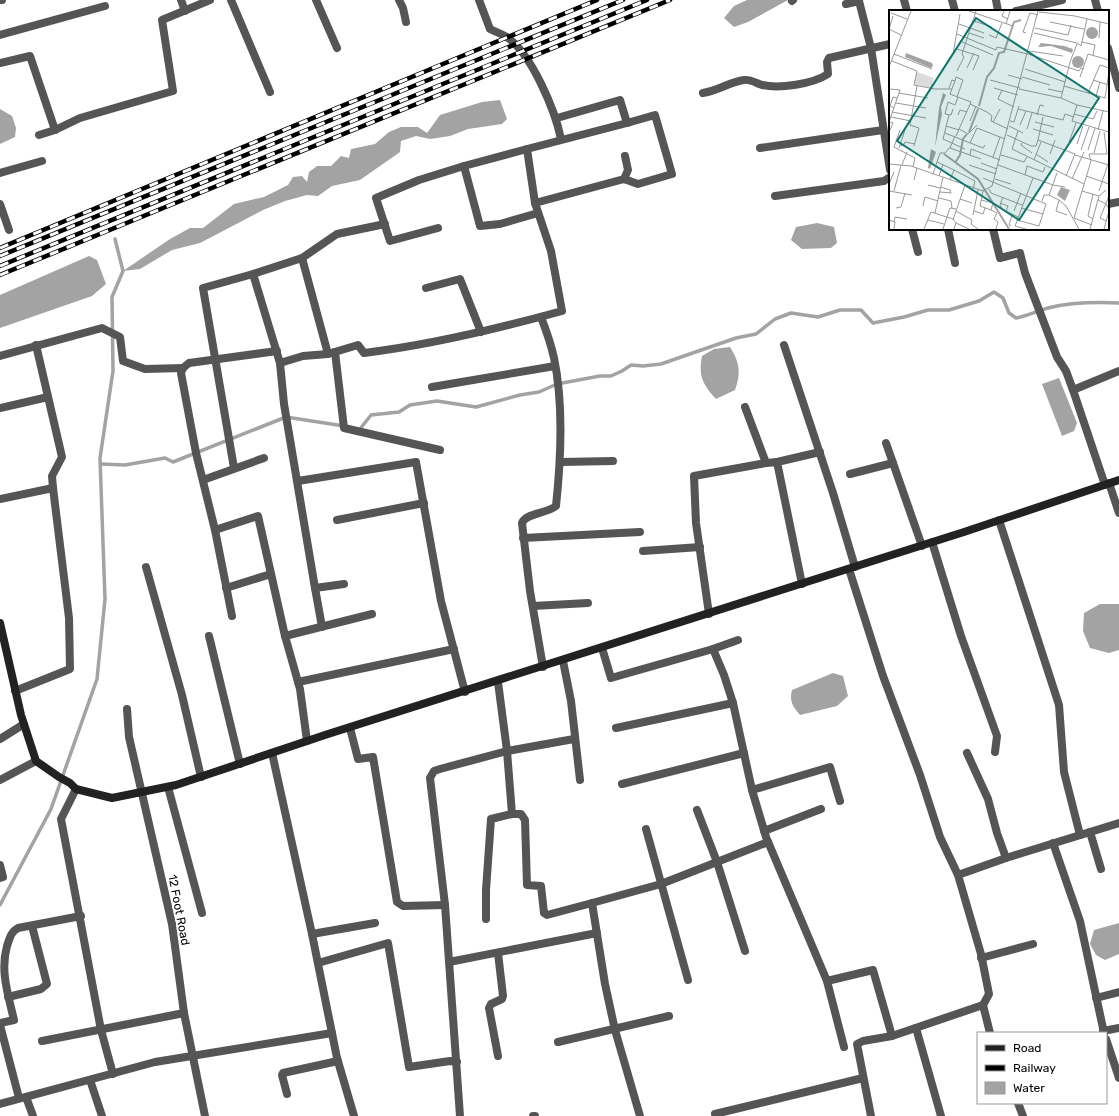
<svg xmlns="http://www.w3.org/2000/svg" width="1119" height="1116" viewBox="0 0 1119 1116" font-family="Rubik,sans-serif">
<style>
.water{fill:#a3a3a3}
.lines{fill:none;stroke-linecap:round;stroke-linejoin:round}
.stream{stroke:#a3a3a3;stroke-width:3.5}
.street{stroke:#555;stroke-width:8}
.secondary{stroke:#222;stroke-width:8}
.rail-casing{stroke:#000;stroke-width:4.5}
.rail{stroke:#fff;stroke-width:3;stroke-dasharray:9;stroke-linecap:butt}
.labels{text-anchor:middle;dominant-baseline:central;stroke-width:3.5;stroke-linejoin:round;paint-order:stroke}
.street-label{font-size:12px;fill:#000;stroke:#fff}
.inset-river{fill:none;stroke:#a3a3a3;stroke-width:2}
.inset-road{fill:none;stroke:#999;stroke-width:1}
.view{fill:#0f766e;fill-opacity:0.15;stroke:#0f766e;stroke-width:2}
.inset-edge{fill:none;stroke:#000;stroke-width:2}
</style>
<rect width="100%" height="100%" fill="#fff"/>
<!-- water -->
<g class="water">
<polygon points="747,0 788,0 748,22 734,27 724,18 734,6"/>
<polygon points="500,100 507,119 502,124 468,129 450,136 430,139 416,136 401,141 400,152 360,180 332,186 318,196 307,195 285,201 263,210 200,243 172,250 140,269 123,271 170,239 190,228 203,228 234,204 264,197 288,185 293,177 302,176 307,182 309,172 317,166 331,166 341,156 349,158 351,149 375,144 389,132 401,127 418,127 427,133 440,115 482,102"/>
<polygon points="0,109 12,116 16,128 15,137 0,144"/>
<polygon points="817,223 834,227 837,243 831,248 802,249 791,240 796,227"/>
<polygon points="89,256 97,260 106,284 92,296 0,328 0,295"/>
<path d="M 730,347 C 740,363 741,373 735,390 L 716,399 C 703,385 698,376 702,356 L 714,349 Z"/>
<polygon points="1059,378 1077,423 1074,431 1062,436 1042,384"/>
<polygon points="1100,604 1119,604 1119,650 1109,653 1090,648 1083,631 1084,613"/>
<path d="M 833,673 L 843,676 L 848,696 L 837,706 L 800,715 C 793,707 789,701 792,690 Z"/>
<polygon points="1119,923 1119,954 1105,960 1096,955 1090,944 1094,930"/>
</g>
<g class="lines">
<!-- stream -->
<g class="stream">
<path d="M 358,429 L 360,429 L 371,415 L 399,412 L 410,405 L 437,401 L 476,407 L 520,395 L 539,392 L 557,384 L 600,376 L 611,376 L 622,371 L 631,365 L 643,366 L 661,364 L 736,338 L 756,334 L 775,319 L 791,313 L 818,317 L 840,310 L 861,310 L 873,323 L 904,317 L 928,310 L 949,310 L 979,301 L 994,292 L 1003,298 L 1009,313 L 1016,318 C 1027,316 1037,311 1048,308 C 1072,302 1095,302 1119,303"/>
<polyline points="101,464 125,465 165,458 173,462 286,417 344,426"/>
<polyline points="0,905 51,809 97,679 105,599 100,458 113,371 112,297 123,271 115,239"/>
</g>
<!-- street -->
<g class="street">
<polyline points="0,0 2,0"/>
<polyline points="181,0 185,11"/>
<polyline points="231,0 270,92"/>
<polyline points="316,0 337,48"/>
<polyline points="399,0 403,8 406,22"/>
<path d="M 479,0 L 490,29 C 496,32 502,34 507,37 C 532,55 555,110 561,139"/>
<polyline points="904,0 907,11"/>
<polyline points="952,0 955,11"/>
<polyline points="996,0 998,11"/>
<polyline points="1095,0 1098,11"/>
<polyline points="792,1 793,0"/>
<polyline points="846,4 859,1 871,48 890,170"/>
<polyline points="1016,11 1062,0"/>
<polyline points="0,35 105,6"/>
<polyline points="1108,48 1119,88"/>
<polyline points="0,63 30,56 55,130"/>
<path d="M 703,93 C 720,90 729,82 744,80 C 750,79 756,83 762,85 C 779,89 813,84 828,74 L 827,62 L 829,58 L 890,44"/>
<polyline points="39,135 55,130 80,118 173,91 162,20 210,0"/>
<polyline points="760,148 883,130"/>
<polyline points="464,166 527,149"/>
<polyline points="0,173 42,161"/>
<polyline points="624,179 628,170 625,156"/>
<polyline points="775,196 884,181 890,177"/>
<polyline points="535,203 624,179 638,184 672,174 655,115 627,123 620,100 557,118"/>
<polyline points="0,204 9,230"/>
<polyline points="1108,204 1119,202"/>
<polyline points="438,228 390,241 376,198 419,180 464,166 480,226 500,224 538,213"/>
<polyline points="912,229 918,252"/>
<polyline points="948,229 955,263"/>
<polyline points="993,229 1000,258 1020,253 1025,273 1057,357 1066,371 1073,390 1105,485"/>
<polyline points="302,258 328,354"/>
<polyline points="253,274 280,363 284,404 315,588 344,584"/>
<polyline points="426,288 460,279 481,332"/>
<path d="M 541,317 C 546,330 551,344 554,358 C 564,405 561,459 556,506 C 546,514 526,513 522,523 L 530,591 L 543,667"/>
<polyline points="36,345 62,457 52,476 53,488"/>
<polyline points="784,345 833,493 855,567"/>
<polyline points="335,352 344,428 440,450"/>
<polyline points="0,356 102,328 120,337 123,361 145,369 183,368"/>
<path d="M 280,363 L 303,356 L 328,354 L 358,345 L 364,353 C 431,345 497,329 562,311 L 551,251 L 535,203 L 527,149 L 627,123"/>
<polyline points="432,387 555,366"/>
<polyline points="1073,390 1119,371"/>
<polyline points="745,407 766,463 777,462 802,584"/>
<polyline points="0,408 48,397"/>
<polyline points="886,443 922,546"/>
<polyline points="561,462 613,461"/>
<polyline points="777,462 820,452"/>
<polyline points="234,468 203,288 253,274 302,258 337,234 385,224"/>
<polyline points="850,474 893,463"/>
<polyline points="203,480 264,458"/>
<polyline points="298,481 416,462 441,601 465,692"/>
<polyline points="1109,483 1119,513"/>
<polyline points="0,499 53,488 69,618 70,669 15,691"/>
<polyline points="337,520 424,503"/>
<polyline points="999,520 1059,705 1064,772 1080,835"/>
<polyline points="215,530 258,516 285,636 300,689 307,741"/>
<polyline points="523,538 640,532"/>
<polyline points="932,542 961,636 997,736 995,752"/>
<polyline points="643,551 700,547"/>
<polyline points="146,567 182,695 201,777"/>
<polyline points="849,569 883,676 920,775 940,837 958,875"/>
<polyline points="226,588 271,574"/>
<polyline points="315,588 322,627"/>
<polyline points="533,606 588,603"/>
<polyline points="709,614 696,523 694,476 766,463"/>
<polyline points="232,616 215,530 196,453 181,373 183,368 189,363 277,351"/>
<polyline points="209,636 240,764"/>
<polyline points="285,636 372,614"/>
<polyline points="602,648 611,678 713,649 738,640"/>
<polyline points="713,649 724,675 733,703 752,790 766,837 827,981 873,970 892,1036"/>
<polyline points="563,661 571,701 580,780"/>
<polyline points="298,682 454,649"/>
<polyline points="498,682 507,751 512,814 521,814 525,820 527,885 541,886 544,913 547,915 592,903"/>
<polyline points="127,709 129,737 172,924 184,1013 205,1116"/>
<polyline points="350,728 358,759 373,757 397,902 403,906 445,905"/>
<polyline points="616,728 733,703"/>
<polyline points="0,739 24,724"/>
<polyline points="272,753 312,934 337,1058 354,1116"/>
<polyline points="967,753 988,799 997,833 1006,858"/>
<polyline points="0,780 36,761"/>
<polyline points="622,784 744,753"/>
<polyline points="168,787 202,913"/>
<polyline points="76,789 61,819 101,1030 113,1074"/>
<polyline points="752,790 830,767 840,801"/>
<polyline points="697,810 717,862 745,951"/>
<polyline points="646,829 688,980"/>
<polyline points="764,831 821,809"/>
<polyline points="1090,832 1101,869"/>
<polyline points="1053,843 1080,921 1104,1033"/>
<polyline points="0,865 3,877 0,878"/>
<polyline points="486,919 486,890 491,819 512,814"/>
<polyline points="312,934 375,923"/>
<polyline points="498,953 503,996 502,999 491,1004 489,1008 498,1056"/>
<polyline points="981,958 1033,944"/>
<polyline points="449,962 597,933"/>
<polyline points="318,963 388,943 409,1067 450,1061 457,1062"/>
<polyline points="827,981 844,1047"/>
<polyline points="8,997 41,989 47,984 32,926"/>
<polyline points="1096,998 1119,992"/>
<polyline points="983,1005 990,1033"/>
<path d="M 0,1023 L 14,1020 C 8,994 0,971 7,946 C 10,937 11,932 18,928 L 81,916"/>
<polyline points="0,1025 19,1098"/>
<polyline points="916,1028 941,1116"/>
<polyline points="1103,1031 1119,1028"/>
<polyline points="1106,1039 1119,1078"/>
<polyline points="42,1041 184,1013"/>
<polyline points="558,1042 669,1016"/>
<polyline points="90,1080 102,1116"/>
<polyline points="287,1094 282,1075 283,1073 338,1061"/>
<polyline points="26,1097 33,1116"/>
<polyline points="1018,1103 1023,1116"/>
<polyline points="0,1104 155,1062 332,1033"/>
<polyline points="715,1114 863,1078"/>
<polyline points="460,1116 445,905 430,778 434,771 440,769 507,751 574,739"/>
<polyline points="533,1116 535,1116"/>
<polyline points="640,1116 615,1030 605,984 592,903 661,884 768,842"/>
<polyline points="871,1116 857,1044 863,1041 892,1036 983,1005 989,994 981,954 958,875 1006,858 1119,823"/>
</g>
<!-- secondary -->
<polyline class="secondary" points="0,623 21,715 36,761 59,777 70,783 76,789 112,798 176,785 328,734 964,532 1119,480"/>
<!-- rail casing -->
<g class="rail-casing">
<g id="rail">
<polyline points="0,248 597,0"/>
<polyline points="0,256 623,0"/>
<polyline points="0,266 647,0"/>
<polyline points="0,275 670,0"/>
</g>
</g>
<!-- rail -->
<use href="#rail" class="rail"/>
</g>
<g class="labels">
<!-- street labels -->
<g class="street-label">
<text transform="translate(179 910) rotate(79)">12 Foot Road</text>
</g>
</g>
<!-- overview -->
<g transform="translate(889 10)">
<rect width="220" height="220" fill="#fff"/>
<path d="M 28,62 L 45,68 L 42,78 L 25,74 Z" fill="#dcdcdc"/>
<path d="M197 23a6 6 0 1 1 12 0a6 6 0 1 1-12 0ZM 152,33 L 175,36 L 184,39 L 183,43 L 162,36 L 149,37 ZM 17,43 L 43,53 L 44,56 L 42,58 L 16,47 ZM183 52a6 6 0 1 1 12 0a6 6 0 1 1-12 0ZM 54,83 L 57,85 L 52,97 L 53,104 L 46,137 L 50,98 ZM 42,139 L 47,142 L 41,159 L 39,158 ZM 172,177 L 181,180 L 176,191 L 168,185 Z" fill="#a3a3a3"/>
<path class="inset-river" d="M 90,96 L 98,67 L 105,58 L 110,43 L 115,42 L 125,12 L 132,10M 80,122 L 89,99M 55,144 L 89,169 L 120,219M 66,153 L 71,145 L 74,129 L 78,124"/>
<path class="inset-road" d="M 80,1 L 124,16M 115,1 L 113,6 L 119,9M 150,2 L 186,6 L 220,14M 2,3 L 18,9M 85,11 L 103,17M 161,12 L 195,19M 70,14 L 95,23M 117,14 L 121,1M 146,18 L 179,25 L 182,15M 0,19 L 12,25M 0,19 L 4,6M 80,23 L 95,28M 137,23 L 134,22 L 141,3 L 149,5M 145,23 L 188,33 L 192,36 L 198,9M 68,24 L 107,40 L 108,37 L 139,44M 100,25 L 107,28 L 113,13M 210,28 L 211,12M 71,31 L 104,45M 193,32 L 206,35 L 204,45M 188,34 L 181,52 L 172,88 L 188,95 L 183,111 L 220,122M 68,39 L 90,46 L 84,60M 140,41 L 174,46M 5,44 L 43,59M 64,44 L 71,4M 139,44 L 190,61 L 192,58 L 195,59M 3,51 L 28,61 L 25,75 L 46,79 L 63,79M 0,57 L 22,1M 78,58 L 85,43M 136,59 L 176,72M 68,61 L 75,47 L 73,44 L 87,1M 119,65 L 133,69M 133,67 L 161,75M 191,67 L 199,44 L 220,50M 101,70 L 131,78M 204,70 L 220,75M 66,71 L 61,84 L 82,92 L 67,126M 175,76 L 216,88 L 220,62M 60,78 L 63,70 L 66,71 L 67,67 L 74,70 L 68,87M 105,78 L 129,85M 0,79 L 11,80 L 0,112 L 4,113 L 1,120M 130,79 L 172,88M 159,79 L 173,82M 113,80 L 109,89 L 125,97M 10,83 L 39,88M 199,83 L 211,55 L 220,58M 207,86 L 211,72M 7,93 L 37,98M 81,94 L 98,102 L 103,106 L 102,111 L 119,119M 188,95 L 220,102M 5,98 L 1,96 L 4,87 L 8,88M 64,99 L 62,105 L 56,104 L 59,92 L 66,95 L 69,87M 129,99 L 174,110 L 176,104 L 185,107M 3,102 L 37,108M 185,104 L 204,109 L 208,101M 60,105 L 54,129 L 76,139M 69,105 L 71,100 L 78,102M 148,105 L 151,95 L 155,96M 2,107 L 22,111M 154,107 L 149,130 L 186,144 L 177,166M 81,111 L 87,96M 121,111 L 125,112 L 130,96M 104,112 L 111,99M 146,112 L 165,117M 131,115 L 137,101M 57,116 L 70,120M 120,116 L 134,123M 70,119 L 79,124 L 88,115M 138,119 L 143,103M 144,119 L 164,125M 11,120 L 5,137 L 26,148 L 24,157M 209,120 L 214,101M 129,121 L 123,139 L 195,174M 56,123 L 94,138 L 96,135M 118,125 L 142,136 L 147,136 L 149,130M 66,126 L 61,138 L 92,149M 180,132 L 187,113M 81,133 L 88,118 L 116,129M 133,133 L 132,135 L 143,143M 188,134 L 194,116M 11,135 L 14,136 L 16,132 L 26,134M 25,136 L 30,118 L 21,115 L 28,76M 10,138 L 16,120M 192,140 L 200,117M 199,140 L 206,118M 205,143 L 211,121M 147,144 L 159,152M 161,144 L 166,130M 81,145 L 82,139 L 111,150M 112,145 L 135,152 L 138,147M 186,145 L 220,155M 104,147 L 111,127M 145,150 L 152,132M 48,152 L 65,160M 92,153 L 108,159M 0,154 L 22,156 L 94,181 L 103,176 L 149,1M 13,155 L 18,142M 80,155 L 107,164M 109,155 L 164,175 L 176,177M 44,164 L 51,143 L 56,143 L 61,137M 136,165 L 138,156 L 154,162 L 156,157M 50,166 L 54,154M 197,166 L 220,174M 94,168 L 157,194 L 150,216 L 128,210M 106,169 L 122,174M 183,169 L 195,142M 25,170 L 28,158M 61,170 L 65,160 L 86,171 L 84,179M 0,174 L 5,162M 39,175 L 51,178M 100,179 L 102,183 L 133,195M 0,181 L 23,185M 5,181 L 12,155M 94,181 L 91,196 L 102,200M 193,181 L 210,186M 210,181 L 219,154M 51,182 L 62,183 L 61,180 L 52,177M 204,184 L 199,206 L 204,209M 160,185 L 170,190 L 167,201 L 178,205M 114,187 L 111,195 L 113,199 L 129,207M 50,188 L 62,191 L 63,198M 71,189 L 83,193M 92,190 L 104,193 L 102,200 L 108,203 L 105,209 L 109,212 L 107,219M 170,190 L 177,196 L 190,219M 209,190 L 217,194 L 220,199M 153,191 L 155,185 L 160,185 L 168,163M 111,193 L 119,196 L 117,201M 34,196 L 36,187 L 49,191M 7,198 L 12,197 L 16,183M 132,198 L 154,204M 67,201 L 83,210 L 82,214 L 89,219M 85,201 L 94,204 L 96,198M 125,201 L 132,183M 46,203 L 54,167M 84,205 L 89,180M 0,210 L 6,212 L 5,219M 39,210 L 55,214M 64,210 L 76,175M 217,211 L 211,208 L 220,186M 5,212 L 6,207 L 18,209M 67,213 L 80,219M 203,215 L 185,208 L 202,151 L 200,144 L 218,144 L 215,122M 122,216 L 120,215 L 123,205M 35,219 L 42,202 L 64,209 L 67,213 L 65,219M 54,219 L 61,198 L 67,199M 137,219 L 126,216 L 144,168M 201,219 L 210,186 L 217,180M 215,219 L 220,201"/>
<path class="view" d="M 87,8 L 210,88 L 130,210 L 8,131 Z"/>
<rect width="220" height="220" class="inset-edge"/>
</g>
<!-- legend -->
<rect x="977" y="1032" width="130" height="72" fill="#ffffff" stroke="#999999"/>
<rect x="985" y="1045" width="20" height="6" fill="#222222" stroke="#999999"/>
<text x="1013" y="1052" font-size="12" fill="#000000">Road</text>
<rect x="985" y="1065" width="20" height="6" fill="#000000" stroke="#999999"/>
<text x="1013" y="1072" font-size="12" fill="#000000">Railway</text>
<rect x="985" y="1082" width="20" height="12" fill="#a3a3a3" stroke="#999999"/>
<text x="1013" y="1092" font-size="12" fill="#000000">Water</text>
</svg>
